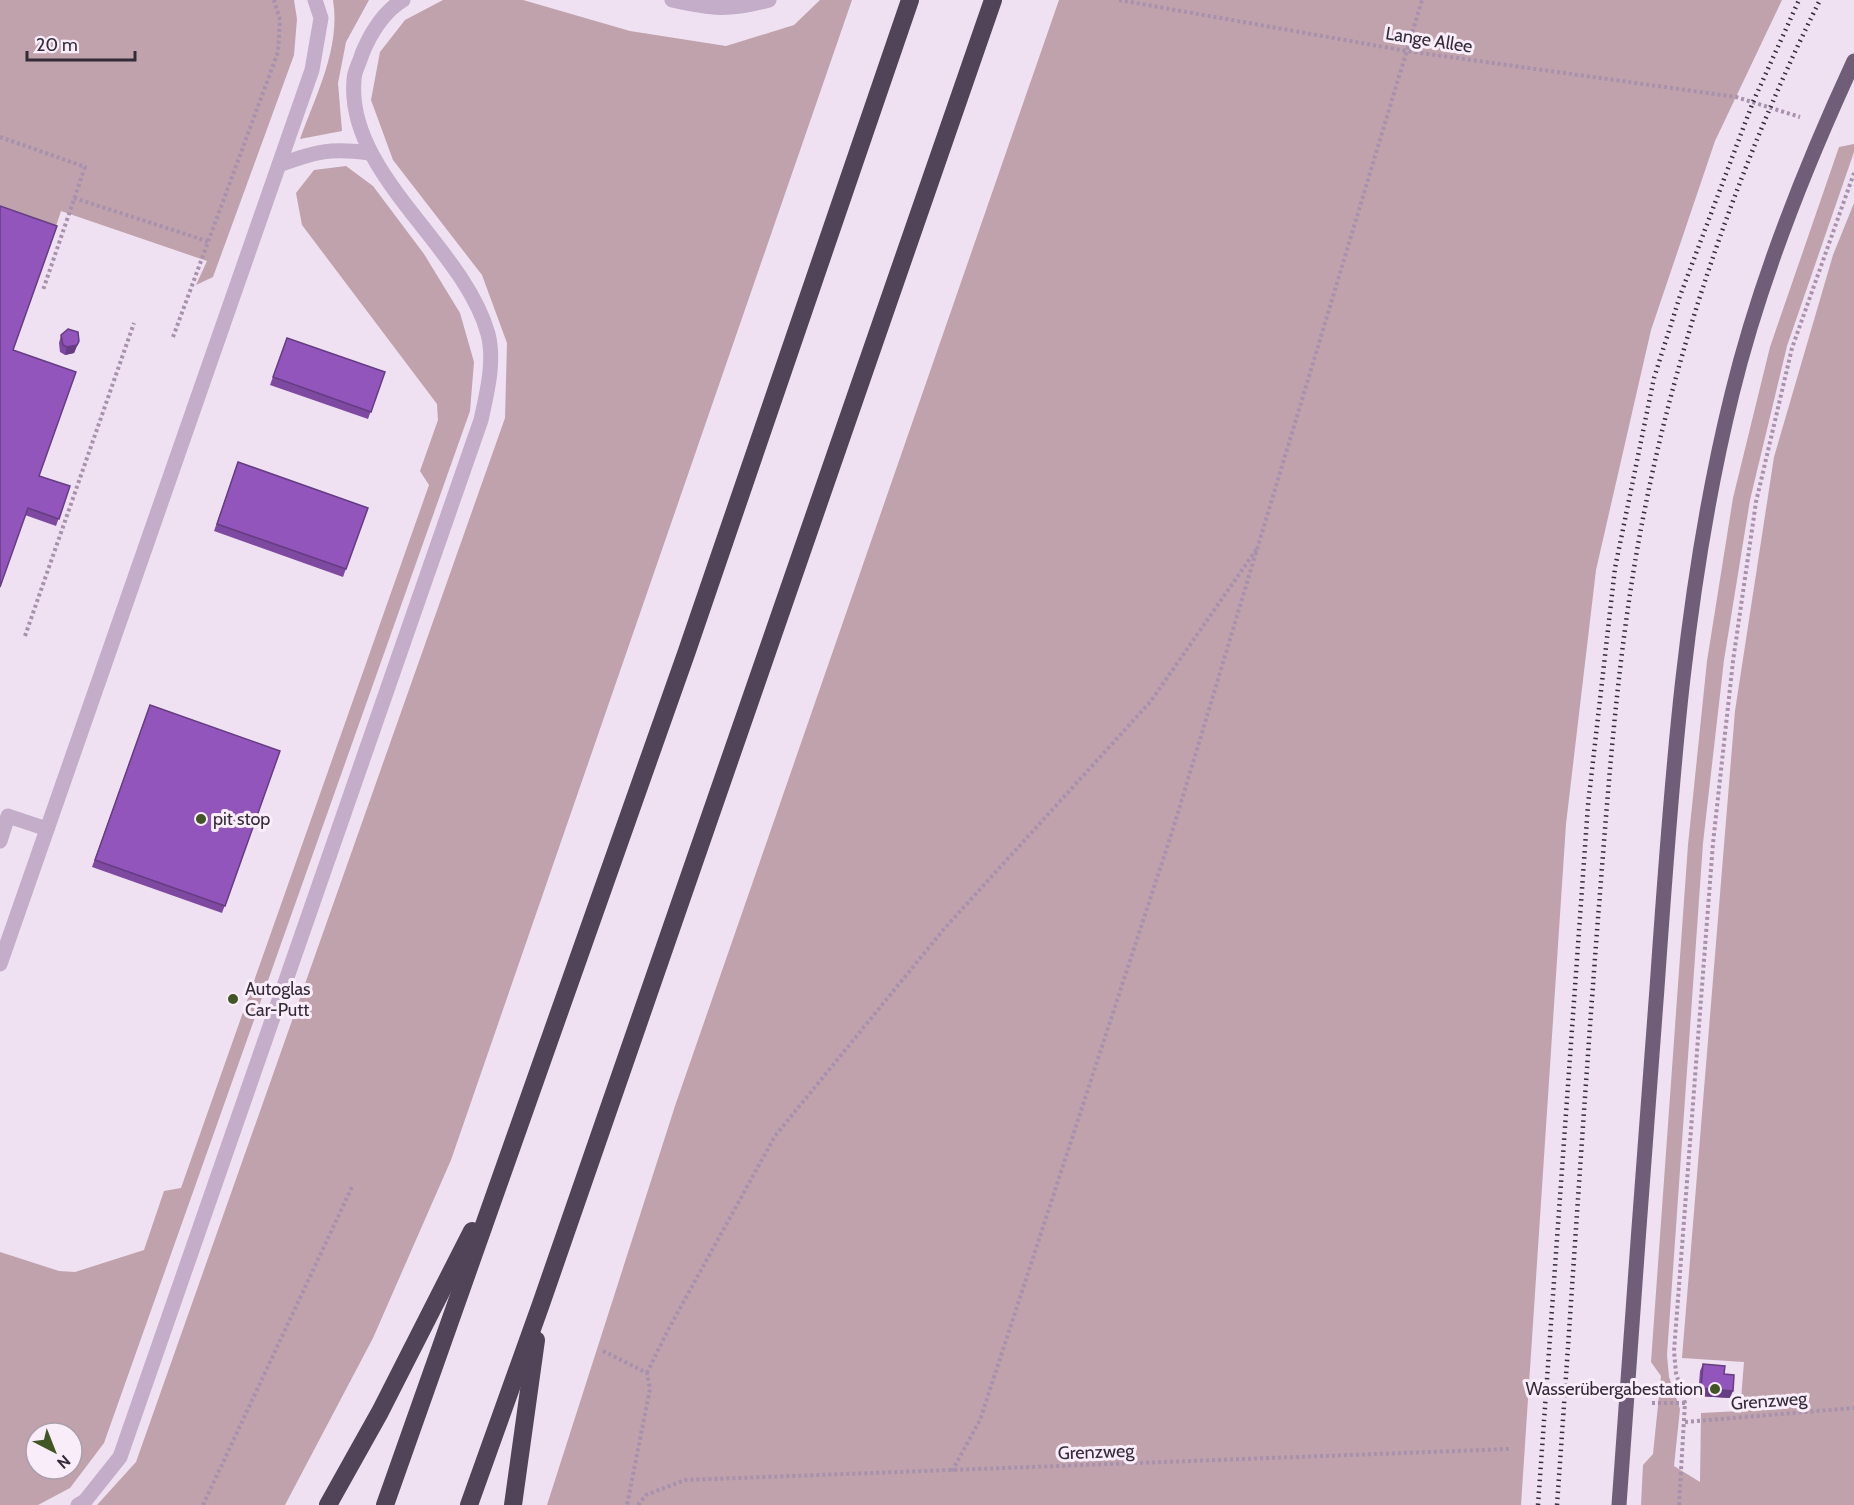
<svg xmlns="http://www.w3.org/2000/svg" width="1854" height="1505" viewBox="0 0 1854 1505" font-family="Cabin,sans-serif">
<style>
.green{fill:#bfa2ab;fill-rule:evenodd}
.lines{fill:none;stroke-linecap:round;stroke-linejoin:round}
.path{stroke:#a791ad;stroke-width:4;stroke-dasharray:3 3;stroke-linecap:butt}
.minor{stroke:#c3adc9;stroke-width:15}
.major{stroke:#705e78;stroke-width:15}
.highway{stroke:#514358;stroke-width:18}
.rail{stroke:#342b38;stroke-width:4.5;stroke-dasharray:1.5 4.5;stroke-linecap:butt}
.wall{fill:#7e49a1}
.shaded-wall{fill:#663c83}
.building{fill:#9255bb;stroke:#663c83;stroke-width:1.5}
.poi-dot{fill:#415624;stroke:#f8edf9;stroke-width:2}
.labels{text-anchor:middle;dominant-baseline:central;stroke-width:6;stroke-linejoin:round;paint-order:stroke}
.street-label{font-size:18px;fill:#342b38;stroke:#f8edf9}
.poi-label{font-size:18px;fill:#342b38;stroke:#f8edf9;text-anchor:start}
</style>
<rect width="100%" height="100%" fill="#efe1f1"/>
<!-- green -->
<g class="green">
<polygon points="0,0 294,0 297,19 294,55 213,277 196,285 207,261 61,211 54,232 0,213"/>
<path d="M 333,0 L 369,0 L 346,42 L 338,83 L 342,131 L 300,139 C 316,95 341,47 333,0 Z"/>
<polygon points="443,0 523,0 630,31 726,46 794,25 820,0 852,0 451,1160 373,1338 285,1505 97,1505 136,1462 505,418 507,343 482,275 393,160 371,100 380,52 405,20"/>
<polygon points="1059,0 1782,0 1715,141 1651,330 1596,570 1566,824 1521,1505 547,1505 675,1106"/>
<polygon points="1854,144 1854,152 1787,346 1750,500 1724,660 1703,843 1667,1355 1669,1377 1680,1409 1674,1466 1700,1482 1701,1413 1740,1411 1744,1362 1682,1358 1735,711 1774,457 1833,255 1854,203 1854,1505 1641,1505 1643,1465 1653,1454 1661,1376 1651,1362 1688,845 1707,661 1733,498 1770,347 1839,147"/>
<path d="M 346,166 L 373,186 L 424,254 L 460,313 L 474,362 L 470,411 L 104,1443 L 70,1488 L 38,1505 L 0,1505 L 0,1252 L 59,1271 L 75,1272 L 144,1250 L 164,1191 L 181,1188 L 429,485 L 420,471 L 438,420 L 437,404 L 302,225 L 296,193 L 314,170 ZM 36,1433 L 72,1433 L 72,1469 L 36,1469 Z"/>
</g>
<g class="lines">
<!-- path -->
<g class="path">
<polyline points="1119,0 1407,51 1736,97 1800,117"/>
<polyline points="0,137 85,167 43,290"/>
<polyline points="74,198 210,242"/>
<polyline points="173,337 278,52 280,20 274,0"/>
<polyline points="25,636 134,323"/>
<polyline points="603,1351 647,1373 650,1389 627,1505"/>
<polyline points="647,1373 668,1330 775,1136 944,929 1151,701 1258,547"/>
<polyline points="1652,1403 1685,1403"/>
<polyline points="1685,1422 1854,1408"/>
<polyline points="952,1471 980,1420 1173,829 1422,0"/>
<polyline points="203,1505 352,1187"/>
<polyline points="638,1505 646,1495 685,1480 1509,1449"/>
<polyline points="1679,1505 1685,1403 1676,1373 1674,1351 1713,843 1733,661 1756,502 1792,348 1854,173"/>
</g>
<!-- minor -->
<g class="minor">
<path d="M 672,0 C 712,9 729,11 769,0"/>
<path d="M 279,165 C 317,151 330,148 370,153"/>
<polyline points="0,841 8,816 47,829"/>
<polyline points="0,964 312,70 321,18 315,0"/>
<path d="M 78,1505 L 85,1501 L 120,1457 L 481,420 C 487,393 495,361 488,334 C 464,246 346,174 354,80 C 354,71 360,62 362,54 C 370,34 384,11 403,0"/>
</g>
<!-- major -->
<path class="major" d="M 1619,1505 C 1631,1333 1644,1160 1657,988 C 1671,789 1684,588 1732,394 C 1760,279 1805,167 1854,61"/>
<!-- highway -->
<g class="highway">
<polyline points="328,1505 380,1412 472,1231"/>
<polyline points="385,1505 687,651 910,0"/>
<polyline points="469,1505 541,1304 993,0"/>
<polyline points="513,1505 536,1340"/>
</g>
<!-- rail -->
<g class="rail">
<polyline points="1538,1505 1588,805 1615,568 1654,378 1680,296 1753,102 1799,0"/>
<path d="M 1557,1505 C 1571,1309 1583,1114 1598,918 C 1609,780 1618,639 1646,503 C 1680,334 1743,154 1820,0"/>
</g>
</g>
<!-- wall -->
<g class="wall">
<polygon points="61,335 79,341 74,353 65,355 60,352 59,343"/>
<polygon points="287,338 385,372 368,419 270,385"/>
<polygon points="13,350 39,476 70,486 56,526 25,515"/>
<polygon points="238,462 368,508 343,577 214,531"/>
<polygon points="150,705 280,751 222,913 92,867"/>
<polygon points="1703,1364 1724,1374 1730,1398 1698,1396 1700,1371"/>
</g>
<!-- shaded-wall -->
<g class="shaded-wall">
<polygon points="79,341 74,353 65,355 67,347"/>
<polygon points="1701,1388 1733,1391 1730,1398 1698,1396"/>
</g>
<!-- building -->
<g class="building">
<polygon points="0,206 57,226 13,350 76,372 39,476 70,486 59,519 28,508 0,587"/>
<polygon points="68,329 78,332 79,341 77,345 67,347 63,345 61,335"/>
<polygon points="287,338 385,372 371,412 273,377"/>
<polygon points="238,462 368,508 346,569 217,524"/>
<polygon points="150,705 280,751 225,906 95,860"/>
<polygon points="1703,1364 1725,1366 1724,1374 1734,1375 1733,1391 1701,1388"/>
</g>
<!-- markers -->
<g class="poi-dot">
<circle cx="201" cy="819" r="6"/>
<circle cx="233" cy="999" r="6"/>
<circle cx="1715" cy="1389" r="6"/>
</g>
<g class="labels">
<!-- street labels -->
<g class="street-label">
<text transform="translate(1429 40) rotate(9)">Lange Allee</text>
<text transform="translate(1769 1401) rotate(-4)">Grenzweg</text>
<text transform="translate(1096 1452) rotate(-2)">Grenzweg</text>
</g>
<!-- poi labels -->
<g class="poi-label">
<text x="213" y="819">pit stop</text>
<text x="245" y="989">Autoglas<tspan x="245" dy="21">Car-Putt</tspan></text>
<text x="1703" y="1389" text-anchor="end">Wasserübergabestation</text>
</g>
</g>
<!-- north arrow -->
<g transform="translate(54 1451) rotate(138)"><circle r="28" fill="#f8edf9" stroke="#aa9fac" stroke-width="1.5"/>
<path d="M0-4.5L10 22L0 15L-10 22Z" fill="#415624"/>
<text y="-9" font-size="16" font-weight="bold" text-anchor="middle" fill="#342b38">N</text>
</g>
<!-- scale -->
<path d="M27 51v9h108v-9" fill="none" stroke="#342b38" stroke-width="3"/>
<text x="36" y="51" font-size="18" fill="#342b38" stroke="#f8edf9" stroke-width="4.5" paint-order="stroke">20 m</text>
</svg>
